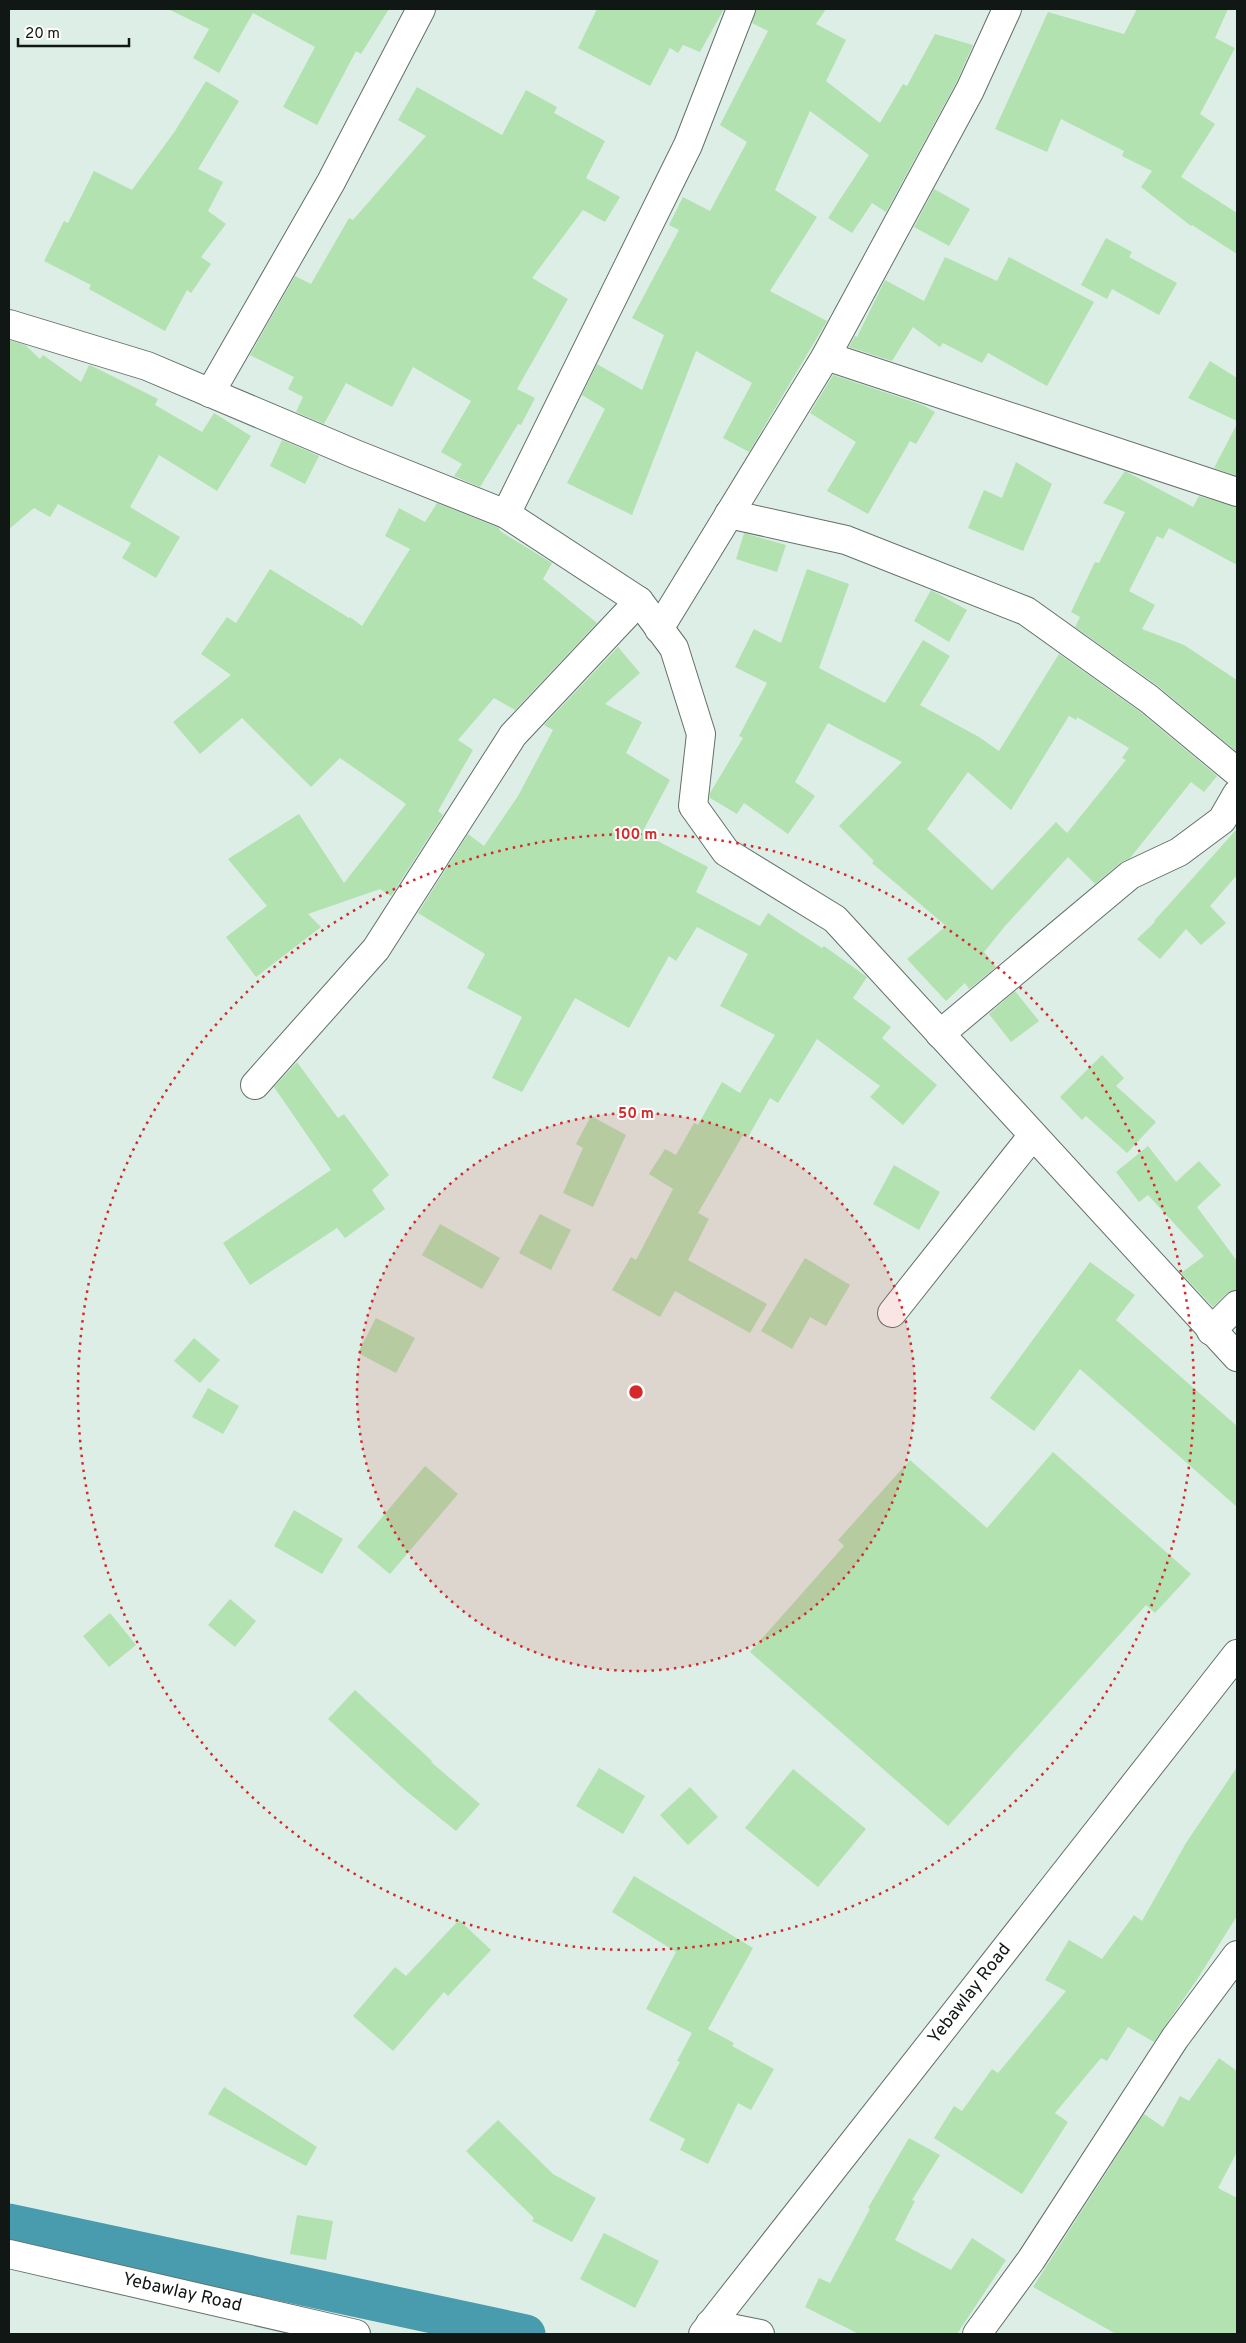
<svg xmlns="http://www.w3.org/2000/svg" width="1246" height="2343" viewBox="0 0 1246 2343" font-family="Overpass,sans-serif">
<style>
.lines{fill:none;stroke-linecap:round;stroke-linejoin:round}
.canal{stroke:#489cad;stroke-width:39}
.building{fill:#b2e2b0;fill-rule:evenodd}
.minor-casing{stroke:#62716a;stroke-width:30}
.minor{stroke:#fff;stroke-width:28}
.ring{fill:none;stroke:#d62828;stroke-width:2.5;stroke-dasharray:2.5 5}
.labels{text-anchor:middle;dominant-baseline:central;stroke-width:4;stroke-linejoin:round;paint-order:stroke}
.street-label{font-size:18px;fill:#111714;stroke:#fff}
.centre{fill:#d62828;stroke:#fff;stroke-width:2.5}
.ring-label{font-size:15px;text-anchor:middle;font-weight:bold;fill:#d62828;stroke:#fff;stroke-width:4;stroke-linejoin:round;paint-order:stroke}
</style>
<rect width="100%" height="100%" fill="#ddeee6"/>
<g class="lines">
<!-- canal -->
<polyline class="canal" points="9,2223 526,2334"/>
</g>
<!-- building -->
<g class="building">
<polygon points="168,9 389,9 361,54 356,51 317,125 283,107 315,47 253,13 219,73 193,58 209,29"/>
<polygon points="597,9 724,9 700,52 683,45 678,53 670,48 650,86 578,48"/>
<polygon points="756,9 826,9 816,24 846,40 826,81 880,123 903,84 907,86 935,34 973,45 956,83 886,212 872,203 852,233 828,218 869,155 810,111 775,190 817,217 770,291 827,321 749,452 723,438 752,383 696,351 632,515 567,483 605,409 582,395 597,364 642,390 664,335 632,318 679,230 669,225 683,197 710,211 747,142 720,125 768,31 752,23"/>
<polygon points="1137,9 1228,9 1215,38 1235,48 1200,114 1215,124 1181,177 1237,213 1237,254 1192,225 1191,226 1141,187 1152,171 1122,156 1124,151 1061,119 1047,152 995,129 1048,12 1124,34"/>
<polygon points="206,81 239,101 198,169 223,182 208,211 226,224 201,257 211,264 191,293 187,290 165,331 89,289 91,285 44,261 64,221 68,223 94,171 132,190 175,131"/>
<polygon points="417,87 502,135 526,90 557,107 554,113 605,141 586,178 620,197 605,222 583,210 532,278 568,299 517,389 535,398 521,425 518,424 480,487 454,476 462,464 441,452 471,401 413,367 392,407 346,383 324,424 296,412 303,397 288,389 294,377 250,355 295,276 311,284 349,218 353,220 426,136 398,120"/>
<polygon points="934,189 970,209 949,246 914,227"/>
<polygon points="1106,238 1132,252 1129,257 1177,283 1159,315 1112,289 1107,299 1081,285"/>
<polygon points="945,257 997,281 1009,257 1094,302 1047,386 988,353 982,363 943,343 940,347 913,327 892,361 849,347 855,336 857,337 885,280 924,301"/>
<polygon points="9,340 25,345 40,359 43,355 81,382 89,365 92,366 158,399 155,405 202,432 214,413 251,436 217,491 159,455 130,507 180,537 156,578 122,558 131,543 58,504 50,517 34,508 9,529"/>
<polygon points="1210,361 1237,378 1237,421 1188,398"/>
<polygon points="833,375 923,405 935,412 916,444 910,441 868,514 827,491 856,442 810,413"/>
<polygon points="1237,424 1237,476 1214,468"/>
<polygon points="282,440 319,456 305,484 270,466"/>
<polygon points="1016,462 1052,484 1023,551 968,528 984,490 1002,498"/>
<polygon points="1125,471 1193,507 1199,496 1237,507 1237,565 1169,528 1163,539 1157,536 1129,591 1155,605 1142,629 1184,645 1237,680 1237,752 1158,686 1075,627 1080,617 1071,612 1095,562 1099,563 1125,512 1103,503"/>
<polygon points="437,503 499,528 500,531 552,563 543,579 597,623 515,710 494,698 458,740 473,750 438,811 443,815 391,896 380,889 308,914 321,927 256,977 226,937 267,906 228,859 299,814 344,883 406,804 340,758 311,787 242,718 200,754 173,722 231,675 201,654 227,617 236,623 270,569 349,618 350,617 362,626 410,549 385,536 399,508 425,522"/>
<polygon points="744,533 786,545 777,572 736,559"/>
<path d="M 807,569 L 849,584 L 819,668 L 885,703 L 923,640 L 950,656 L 920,705 L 979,737 L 999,751 L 1059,654 L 1139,711 L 1217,776 L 1204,792 L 1191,782 L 1130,858 L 1120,863 L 1095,884 L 1068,857 L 1005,926 L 984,952 L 996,967 L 969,989 L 965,983 L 946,1001 L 907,959 L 946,926 L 872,863 L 874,861 L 839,826 L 902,762 L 828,723 L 795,782 L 815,796 L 788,834 L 744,803 L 737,814 L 710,798 L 710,793 L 743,738 L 739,736 L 767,683 L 735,667 L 754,629 L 781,643 ZM 1069,716 L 1076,720 L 1077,717 L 1129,748 L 1122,758 L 1126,760 L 1067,833 L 1056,822 L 992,890 L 927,829 L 968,772 L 1011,810 Z"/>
<polygon points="931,590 967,610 949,642 914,621"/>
<polygon points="618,647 640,673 605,704 642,722 626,753 670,780 642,833 708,867 696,892 760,926 768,913 822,948 824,946 867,977 853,998 891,1027 882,1038 937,1085 903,1125 870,1097 880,1086 817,1039 778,1103 770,1098 748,1137 743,1135 698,1213 709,1219 688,1260 767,1304 750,1333 675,1291 660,1317 612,1290 631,1257 636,1260 673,1189 649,1174 665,1149 676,1155 694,1123 698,1125 722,1082 740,1093 775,1035 720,1006 748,954 697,927 676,961 669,956 629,1028 575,998 522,1092 492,1078 522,1017 467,988 485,954 418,913 468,834 484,846 518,796 553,730 544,725"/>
<polygon points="1237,829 1237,875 1210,906 1226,923 1201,945 1186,929 1160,959 1137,939 1155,922 1154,921"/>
<polygon points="1015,991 1039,1021 1011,1042 989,1014"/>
<polygon points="1102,1055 1124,1078 1116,1086 1156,1122 1127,1153 1086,1116 1082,1120 1060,1097"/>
<polygon points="297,1062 338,1118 344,1114 389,1175 372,1190 385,1209 345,1238 337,1228 250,1285 223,1243 331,1170 274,1087"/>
<polygon points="591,1116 626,1135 593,1207 563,1193 583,1148 576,1144"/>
<polygon points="1148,1146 1176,1182 1199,1161 1221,1185 1197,1207 1237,1261 1237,1290 1226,1294 1213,1307 1181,1273 1204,1256 1148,1195 1139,1202 1116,1172"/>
<polygon points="894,1165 940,1192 919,1230 873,1204"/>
<polygon points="540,1214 571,1230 551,1270 519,1253"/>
<polygon points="440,1224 500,1258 482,1289 422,1255"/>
<polygon points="805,1258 850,1285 826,1326 810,1317 792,1349 761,1331"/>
<polygon points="1090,1262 1135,1295 1116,1320 1237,1426 1237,1507 1080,1369 1034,1431 990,1398"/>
<polygon points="376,1318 415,1338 396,1373 358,1353"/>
<polygon points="194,1338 220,1360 200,1383 174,1361"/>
<polygon points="208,1388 239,1406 223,1434 192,1417"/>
<polygon points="1053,1452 1191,1574 1155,1613 1146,1605 948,1826 750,1652 844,1546 838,1540 910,1460 987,1528"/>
<polygon points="425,1466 458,1494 390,1574 357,1547"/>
<polygon points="294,1510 343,1539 322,1574 274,1546"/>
<polygon points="230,1599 256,1621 235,1647 208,1625"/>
<polygon points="110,1613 136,1645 109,1667 83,1636"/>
<polygon points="355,1690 432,1761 431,1762 480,1804 456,1831 405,1790 328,1719"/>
<polygon points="1237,1767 1237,1916 1198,1978 1154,2042 1128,2027 1107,2061 1101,2058 1055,2113 1068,2122 1022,2194 934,2138 954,2106 962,2111 992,2069 998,2073 1066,1991 1045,1980 1069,1940 1102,1959 1134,1915 1142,1921 1186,1843"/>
<polygon points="599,1768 645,1796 623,1834 576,1806"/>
<polygon points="793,1769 866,1829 818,1887 745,1828"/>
<polygon points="690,1787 718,1817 688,1845 660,1815"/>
<polygon points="634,1876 753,1948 708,2029 734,2043 732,2046 774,2069 751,2110 738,2103 708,2164 680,2150 685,2139 649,2120 680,2062 677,2061 692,2033 646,2009 676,1952 612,1912"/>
<polygon points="459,1920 491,1950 448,1996 444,1992 393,2051 353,2016 395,1967 406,1976"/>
<polygon points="1219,2058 1237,2071 1237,2152 1218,2188 1237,2198 1237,2334 1116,2334 1033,2287 1144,2114 1163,2127 1180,2096 1189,2101"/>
<polygon points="224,2087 317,2147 306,2166 208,2114"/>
<polygon points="498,2120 553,2174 596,2198 572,2242 532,2221 534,2218 466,2151"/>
<polygon points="909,2138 940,2155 912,2200 915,2201 895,2240 951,2270 972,2238 1006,2260 957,2334 859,2334 805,2307 819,2278 830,2283 870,2209 868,2208"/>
<polygon points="297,2215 333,2221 326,2260 290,2254"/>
<polygon points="604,2233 659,2261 635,2308 580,2279"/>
</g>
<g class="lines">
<!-- minor casing -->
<g class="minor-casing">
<g id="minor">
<polyline points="9,324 147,366 355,454 506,514 639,601 674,648 701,734 693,806 726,852 835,919 1237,1357"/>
<polyline points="826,356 1237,492"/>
<polyline points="210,393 331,182 421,9"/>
<polyline points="506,514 688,145 741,9"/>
<polyline points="729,514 846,540 1026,611 1149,699 1237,772"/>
<polyline points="659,629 826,356 970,90 1007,9"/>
<polyline points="940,1034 1130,875 1179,852 1222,820 1237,794"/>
<polyline points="255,1085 376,949 513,735 639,601"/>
<polyline points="892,1313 1033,1135"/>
<polyline points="1211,1331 1237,1305"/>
<polyline points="9,2254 356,2334"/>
<polyline points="710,2324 760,2334"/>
<polyline points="703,2334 1237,1654"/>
<polyline points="977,2334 1031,2260 1175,2038 1237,1955"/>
</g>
</g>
<!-- minor -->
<use href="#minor" class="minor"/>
</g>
<!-- distance rings -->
<circle cx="636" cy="1392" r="279" fill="#d62828" fill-opacity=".12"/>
<g class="ring">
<circle cx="636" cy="1392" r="279"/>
<circle cx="636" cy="1392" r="558"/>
</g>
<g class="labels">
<!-- street labels -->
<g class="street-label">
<text transform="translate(970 1994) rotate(-52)">Yebawlay Road</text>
<text transform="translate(182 2293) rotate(13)">Yebawlay Road</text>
</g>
</g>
<circle cx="636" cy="1392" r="8" class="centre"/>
<g class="ring-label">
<text x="636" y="839">100 m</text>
<text x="636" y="1118">50 m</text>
</g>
<!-- border -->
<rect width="1246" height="2343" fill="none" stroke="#111714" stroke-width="20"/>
<!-- scale -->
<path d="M18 38v8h111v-8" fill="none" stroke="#111714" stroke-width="2.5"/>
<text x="25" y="38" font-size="15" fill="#111714" stroke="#ffffff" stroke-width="4" paint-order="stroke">20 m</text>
</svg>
